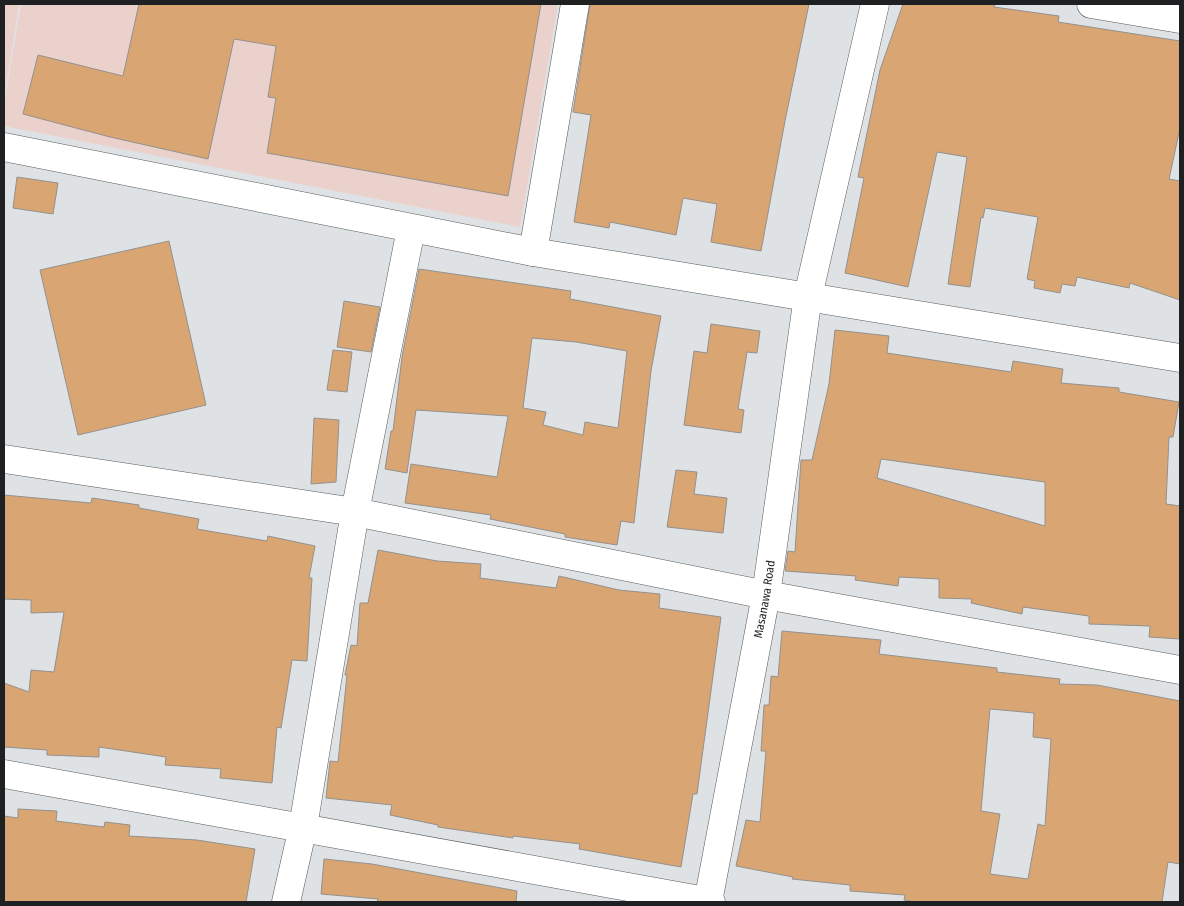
<svg xmlns="http://www.w3.org/2000/svg" width="1184" height="906" viewBox="0 0 1184 906" font-family="'Fira Sans Condensed',sans-serif">
<style>
.commercial{fill:#ebd1cc}
.building{fill:#d8a573;stroke:#93918f;fill-rule:evenodd}
.lines{fill:none;stroke-linecap:round;stroke-linejoin:round}
.minor-casing{stroke:#585b5c;stroke-width:29}
.minor{stroke:#fff;stroke-width:28}
.labels{text-anchor:middle;dominant-baseline:central;stroke-width:4.5;stroke-linejoin:round;paint-order:stroke}
.street-label{font-size:12px;fill:#1f2021;stroke:#fff}
</style>
<rect width="100%" height="100%" fill="#dfe2e4"/>
<!-- commercial -->
<g class="commercial">
<polygon points="4,4 19,4 4,99"/>
<polygon points="21,4 558,4 520,227 4,126 4,105"/>
</g>
<!-- building -->
<g class="building">
<polygon points="139,4 541,4 508,196 267,153 276,98 268,97 276,46 234,39 208,159 110,137 23,114 38,55 123,76"/>
<polygon points="590,4 809,4 785,121 761,251 711,242 717,204 683,198 676,235 610,222 609,228 574,222 591,115 573,112"/>
<polygon points="903,4 995,4 994,7 1059,16 1058,22 1180,41 1180,128 1169,179 1180,181 1180,300 1130,283 1129,288 1077,277 1075,286 1062,284 1060,293 1034,288 1035,281 1027,279 1038,217 985,208 983,218 981,217 970,287 948,284 967,157 937,152 908,287 845,273 864,178 858,177 880,70"/>
<polygon points="17,177 58,183 53,214 13,208"/>
<polygon points="169,241 206,405 78,435 40,270"/>
<path d="M 419,269 L 571,291 L 570,299 L 661,316 L 651,371 L 634,523 L 621,521 L 617,545 L 565,537 L 565,534 L 490,519 L 491,515 L 405,503 L 411,464 L 497,477 L 508,416 L 416,410 L 407,473 L 385,469 L 391,431 L 393,431 L 402,357 ZM 532,338 L 576,342 L 627,351 L 618,428 L 585,422 L 583,435 L 543,425 L 546,412 L 523,408 Z"/>
<polygon points="344,301 380,307 371,352 337,347"/>
<polygon points="711,324 760,331 757,353 747,352 738,409 744,410 741,433 684,425 694,351 707,353"/>
<path d="M 835,330 L 889,336 L 887,353 L 1011,372 L 1013,361 L 1063,369 L 1061,383 L 1119,388 L 1119,392 L 1179,402 L 1173,437 L 1169,437 L 1166,504 L 1180,506 L 1180,639 L 1149,637 L 1150,626 L 1089,624 L 1089,616 L 1023,607 L 1022,614 L 971,603 L 972,599 L 939,598 L 939,579 L 899,577 L 898,586 L 855,580 L 856,576 L 785,571 L 788,551 L 795,552 L 801,460 L 812,460 L 829,384 ZM 881,459 L 1045,482 L 1045,526 L 877,478 Z"/>
<polygon points="333,350 352,352 347,392 327,390"/>
<polygon points="314,418 339,420 336,482 311,484"/>
<polygon points="676,470 697,472 694,494 727,498 723,533 667,527"/>
<polygon points="4,495 91,503 92,498 139,505 139,508 199,519 197,529 267,541 268,536 315,546 309,578 312,578 307,661 292,660 281,728 277,727 272,783 220,778 221,769 165,765 166,757 99,747 99,757 47,755 47,750 4,747 4,683 29,692 31,670 54,672 64,612 31,613 31,600 4,599"/>
<polygon points="378,550 437,561 481,564 480,578 556,588 559,576 619,590 660,594 659,608 721,617 697,794 693,794 681,867 579,849 580,844 513,836 513,838 438,827 438,825 390,815 392,805 326,798 330,761 338,762 347,675 345,675 351,645 357,646 360,603 368,603"/>
<path d="M 782,631 L 881,640 L 879,654 L 997,668 L 997,672 L 1060,679 L 1059,684 L 1097,685 L 1180,701 L 1180,864 L 1168,862 L 1162,902 L 916,902 L 904,900 L 905,895 L 850,891 L 850,885 L 792,879 L 793,877 L 736,866 L 746,820 L 760,822 L 766,751 L 761,751 L 764,705 L 769,705 L 771,676 L 778,677 ZM 990,709 L 1034,713 L 1033,737 L 1051,739 L 1045,826 L 1038,824 L 1028,879 L 990,874 L 1000,814 L 981,811 Z"/>
<polygon points="18,809 57,811 56,821 104,827 105,822 130,825 129,836 197,840 255,849 246,902 4,902 4,816 18,818"/>
<polygon points="324,859 372,864 517,891 516,902 377,902 378,899 321,894"/>
</g>
<g class="lines">
<!-- minor casing -->
<g class="minor-casing">
<g id="minor">
<polyline points="1091,4 1180,19"/>
<polyline points="4,147 533,252 1180,358"/>
<polyline points="533,252 575,4"/>
<polyline points="4,459 355,512 766,595 1180,670"/>
<polyline points="4,774 711,902"/>
<polyline points="286,902 303,827 355,512 411,229"/>
<path id="s1" d="M 708,902 L 766,595 L 808,296 L 875,4"/>
</g>
</g>
<!-- minor -->
<use href="#minor" class="minor"/>
</g>
<g class="labels">
<!-- street labels -->
<g class="street-label">
<text stroke="none"><textPath href="#s1" startOffset="308">Masanawa Road</textPath></text>
</g>
</g>
<!-- border -->
<rect width="1184" height="906" fill="none" stroke="#1f2021" stroke-width="10"/>
</svg>
